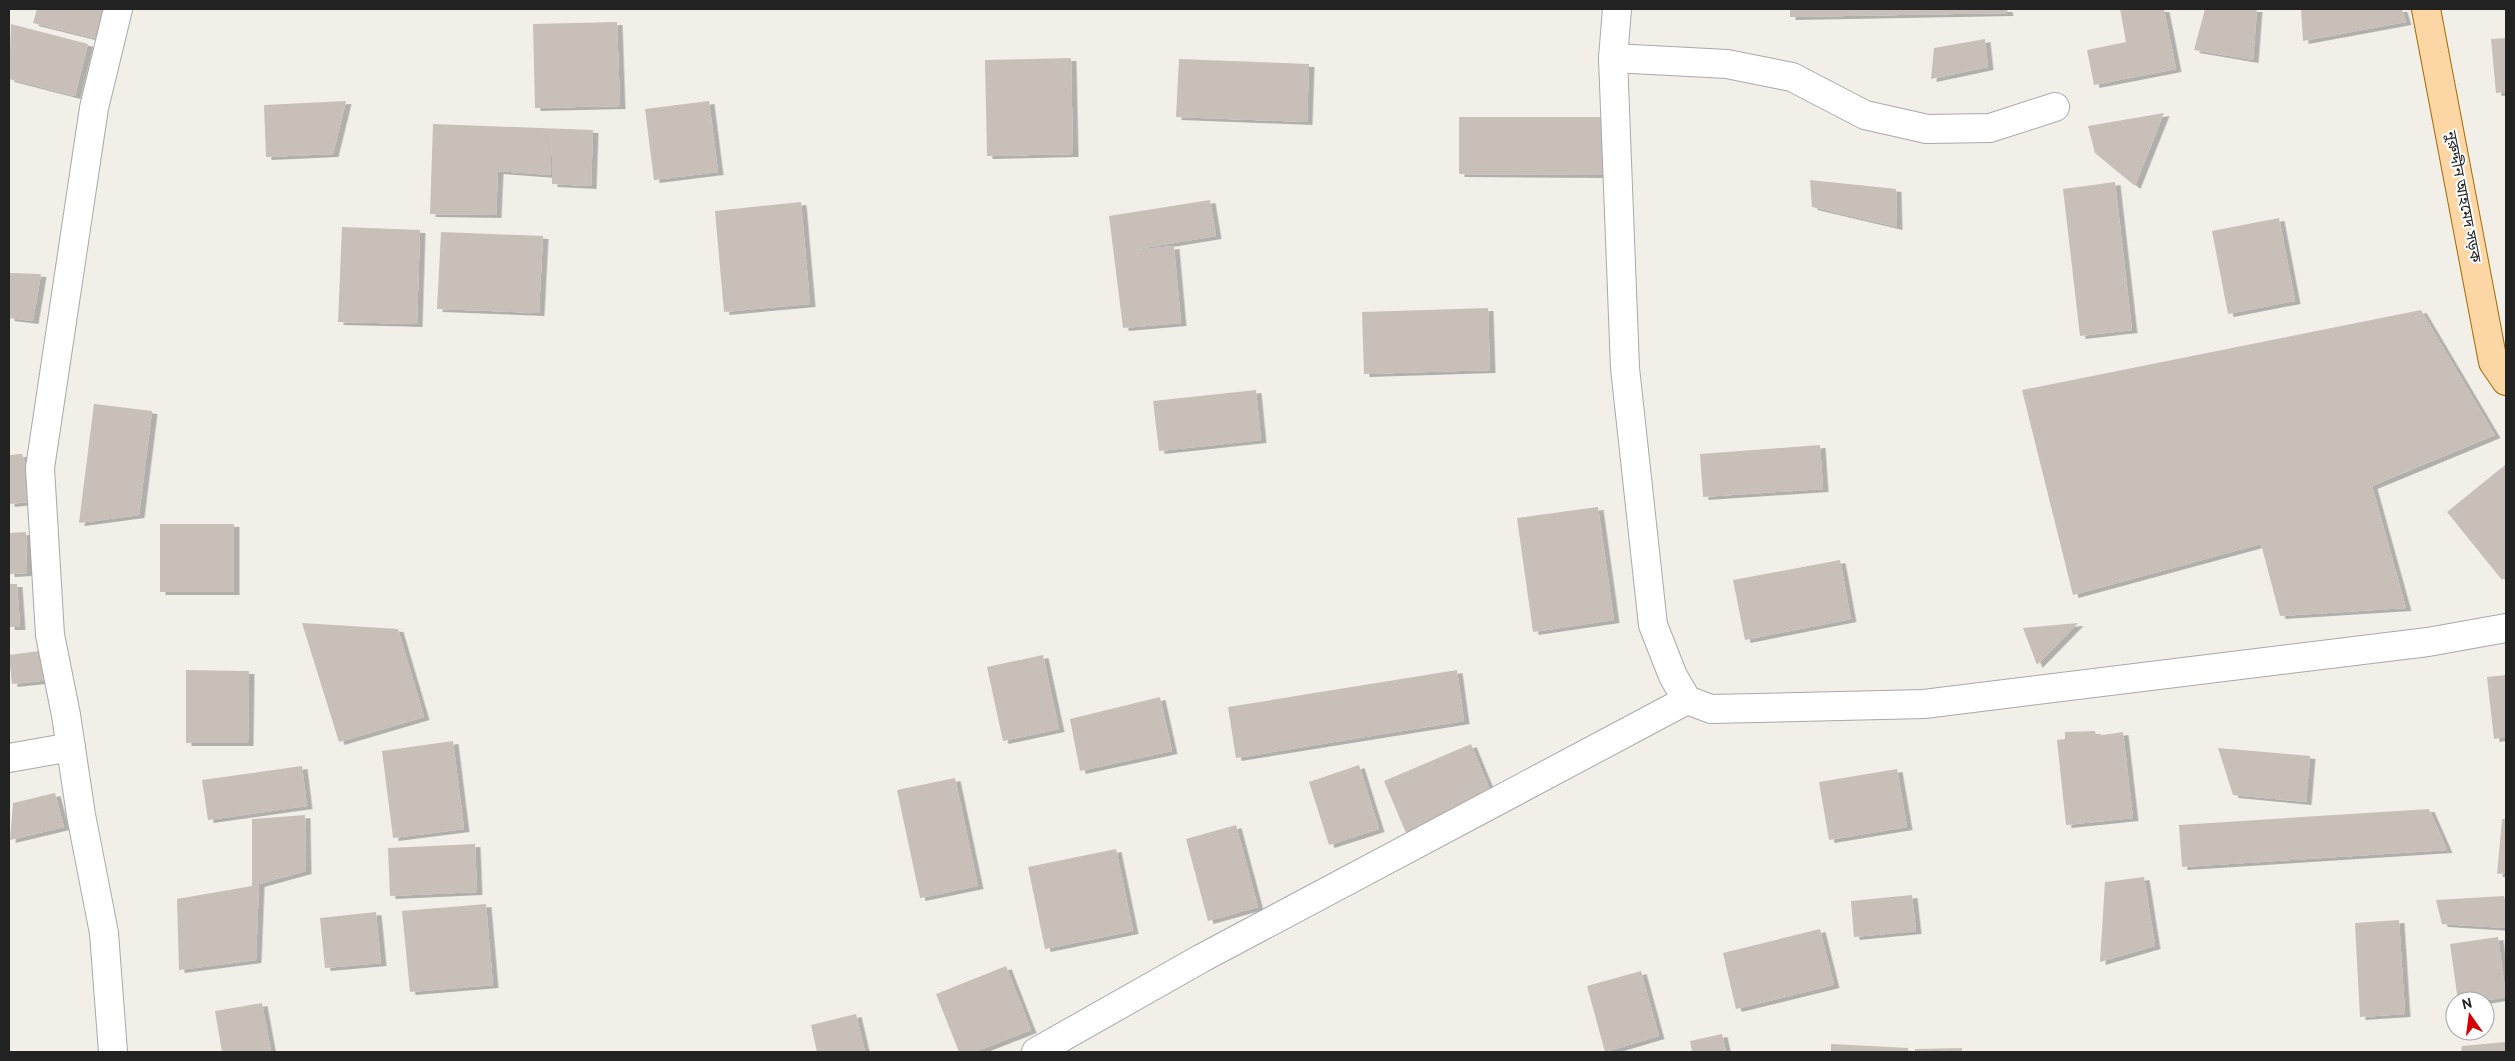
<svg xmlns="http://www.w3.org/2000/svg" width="2515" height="1061" viewBox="0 0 2515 1061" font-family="Overpass,'Noto Sans Bengali',sans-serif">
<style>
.building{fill:#c7bfb8;filter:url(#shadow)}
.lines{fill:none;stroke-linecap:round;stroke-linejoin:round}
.minor-casing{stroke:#a9a9a9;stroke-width:30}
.major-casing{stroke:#a06b00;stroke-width:30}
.minor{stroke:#fff;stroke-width:28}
.major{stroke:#fcd6a4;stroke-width:28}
.labels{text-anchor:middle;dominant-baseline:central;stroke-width:4;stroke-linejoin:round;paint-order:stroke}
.street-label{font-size:15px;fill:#222;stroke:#fff}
</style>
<defs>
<filter id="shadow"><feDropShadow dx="5.5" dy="3" stdDeviation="0" flood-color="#0004"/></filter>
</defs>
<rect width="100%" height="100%" fill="#f2efe9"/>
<!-- building -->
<g class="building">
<polygon points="37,9 110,9 102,40 33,23"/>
<polygon points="1790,9 2007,9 2008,13 1790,17"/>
<polygon points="2120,9 2164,9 2176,69 2094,85 2087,50 2126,42"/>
<polygon points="2205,9 2257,9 2253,60 2194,50"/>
<polygon points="2301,9 2402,9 2406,22 2303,41"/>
<polygon points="617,22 620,106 535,108 533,24"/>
<polygon points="11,24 88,44 75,96 9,79"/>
<polygon points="2506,38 2506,92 2496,93 2491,39"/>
<polygon points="1985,39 1988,67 1931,79 1934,48"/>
<polygon points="1071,58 1073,154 987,156 985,60"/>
<polygon points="1179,59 1309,64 1307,122 1176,117"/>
<polygon points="346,101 333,154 266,157 264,105"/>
<polygon points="709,101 718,172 654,180 645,109"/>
<polygon points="2164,113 2135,186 2095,153 2088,126"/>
<polygon points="1459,117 1603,117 1602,175 1459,174"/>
<polygon points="433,124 593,130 591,186 552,184 552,138 550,175 498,171 496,215 430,214"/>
<polygon points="1810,180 1896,189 1897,227 1812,207"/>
<polygon points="2115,182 2132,330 2080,336 2063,189"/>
<polygon points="1210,200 1216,236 1125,251 1174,246 1181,323 1123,328 1109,216"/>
<polygon points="801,202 810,304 724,312 715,211"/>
<polygon points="2279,218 2295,301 2228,314 2212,231"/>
<polygon points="342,227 420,230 417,324 338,322"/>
<polygon points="441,232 543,236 539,313 437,309"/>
<polygon points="9,273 41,274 33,321 9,318"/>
<polygon points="1488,308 1490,370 1364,374 1362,312"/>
<polygon points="2421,310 2495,435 2372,486 2406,608 2280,616 2261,544 2073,595 2022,390"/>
<polygon points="1256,390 1261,440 1159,451 1153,401"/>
<polygon points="94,404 152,411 139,515 79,523"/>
<polygon points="1820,445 1823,489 1703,497 1700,454"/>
<polygon points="22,454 39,501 9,504 9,455"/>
<polygon points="2505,465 2506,576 2502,580 2447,512"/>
<polygon points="1598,507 1614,620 1533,632 1517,518"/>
<rect x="160" y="524" width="74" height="68"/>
<polygon points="26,532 27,573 9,574 9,533"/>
<polygon points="1840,560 1851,619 1745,640 1733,580"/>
<polygon points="9,584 17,584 20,627 9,627"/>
<polygon points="302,623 398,629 424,717 339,742"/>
<polygon points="2078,623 2037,665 2023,628"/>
<polygon points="47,650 50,680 12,684 9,655"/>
<polygon points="1043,655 1059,729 1003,741 987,667"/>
<polygon points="186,670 249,671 248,743 186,743"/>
<polygon points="1457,670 1464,721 1236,758 1228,707"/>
<polygon points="2506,675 2506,737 2494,739 2487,677"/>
<polygon points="1160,697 1172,751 1080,771 1070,719"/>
<polygon points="2095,731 2096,736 2123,732 2133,818 2066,825 2057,740 2065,739 2065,732"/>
<polygon points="453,741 464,829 393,838 382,751"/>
<polygon points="1471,744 1493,797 1406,833 1384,781"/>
<polygon points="2218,748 2310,756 2306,802 2233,795"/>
<polygon points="1359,765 1379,829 1329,845 1309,782"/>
<polygon points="302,766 307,806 208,820 202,780"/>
<polygon points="1897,769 1907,827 1829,840 1819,782"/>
<polygon points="955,778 978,886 920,898 897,790"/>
<polygon points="55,793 64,827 10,840 13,803"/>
<polygon points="2429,809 2447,850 2182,867 2179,825"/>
<polygon points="305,815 306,871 259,884 256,960 179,970 177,899 252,886 252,819"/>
<polygon points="2502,819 2506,819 2506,873 2497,874"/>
<polygon points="1236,825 1258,907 1208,921 1186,839"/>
<polygon points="475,844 477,892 390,896 388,848"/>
<polygon points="1116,849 1133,931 1045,949 1028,867"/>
<polygon points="2144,877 2155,946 2100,962 2105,882"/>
<polygon points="1912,895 1916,931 1854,937 1851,901"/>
<polygon points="2504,896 2506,904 2506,928 2442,924 2436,900"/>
<polygon points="486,904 493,985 410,992 402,911"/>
<polygon points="376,912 381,963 325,968 320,918"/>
<polygon points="2399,920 2405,1014 2360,1017 2355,923"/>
<polygon points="1820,929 1834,985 1736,1009 1723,953"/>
<polygon points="2498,937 2506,997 2483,1001 2458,1001 2450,944"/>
<polygon points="1006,966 1031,1030 975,1052 959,1052 936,994"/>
<polygon points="1641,971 1659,1036 1605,1052 1587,986"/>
<polygon points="262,1003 271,1052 222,1052 215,1011"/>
<polygon points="856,1014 865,1052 817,1052 811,1025"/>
<polygon points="1722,1034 1726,1052 1692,1052 1690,1041"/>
<polygon points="2506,1042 2506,1052 2461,1052 2462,1046"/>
<polygon points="1831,1044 1908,1048 1908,1052 1831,1052"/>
<polygon points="1962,1048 1962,1052 1915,1052 1915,1049"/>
</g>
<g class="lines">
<!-- minor casing -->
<g class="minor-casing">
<g id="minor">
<polyline points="1617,9 1613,58 1625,368 1653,625 1673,676 1687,700 1711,709 1924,704 2428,642 2506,628"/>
<polyline points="1613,58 1727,64 1792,77 1865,115 1927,129 1990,128 2055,107"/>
<polyline points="9,758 71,747"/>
<polyline points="113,1052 104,933 81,815 66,715 50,635 40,468 94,108 118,9"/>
<polyline points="1036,1052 1202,958 1687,700"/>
</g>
</g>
<!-- major casing -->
<g class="major-casing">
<polyline id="major" points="2426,9 2493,362 2506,381"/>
</g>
<!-- minor -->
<use href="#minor" class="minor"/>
<!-- major -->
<use href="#major" class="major"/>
</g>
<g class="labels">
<!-- street labels -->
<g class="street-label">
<text transform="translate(2462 197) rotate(79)">নুরুদ্দীন আহমেদ সড়ক</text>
</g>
</g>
<!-- border -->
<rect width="2515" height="1061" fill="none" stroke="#222222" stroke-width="20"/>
<!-- north arrow -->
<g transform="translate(2470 1016) rotate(346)"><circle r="24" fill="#ffffff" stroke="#a7a7a7"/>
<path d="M0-4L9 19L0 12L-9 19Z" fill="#d40000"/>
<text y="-8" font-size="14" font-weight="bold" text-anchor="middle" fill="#222222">N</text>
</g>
</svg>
